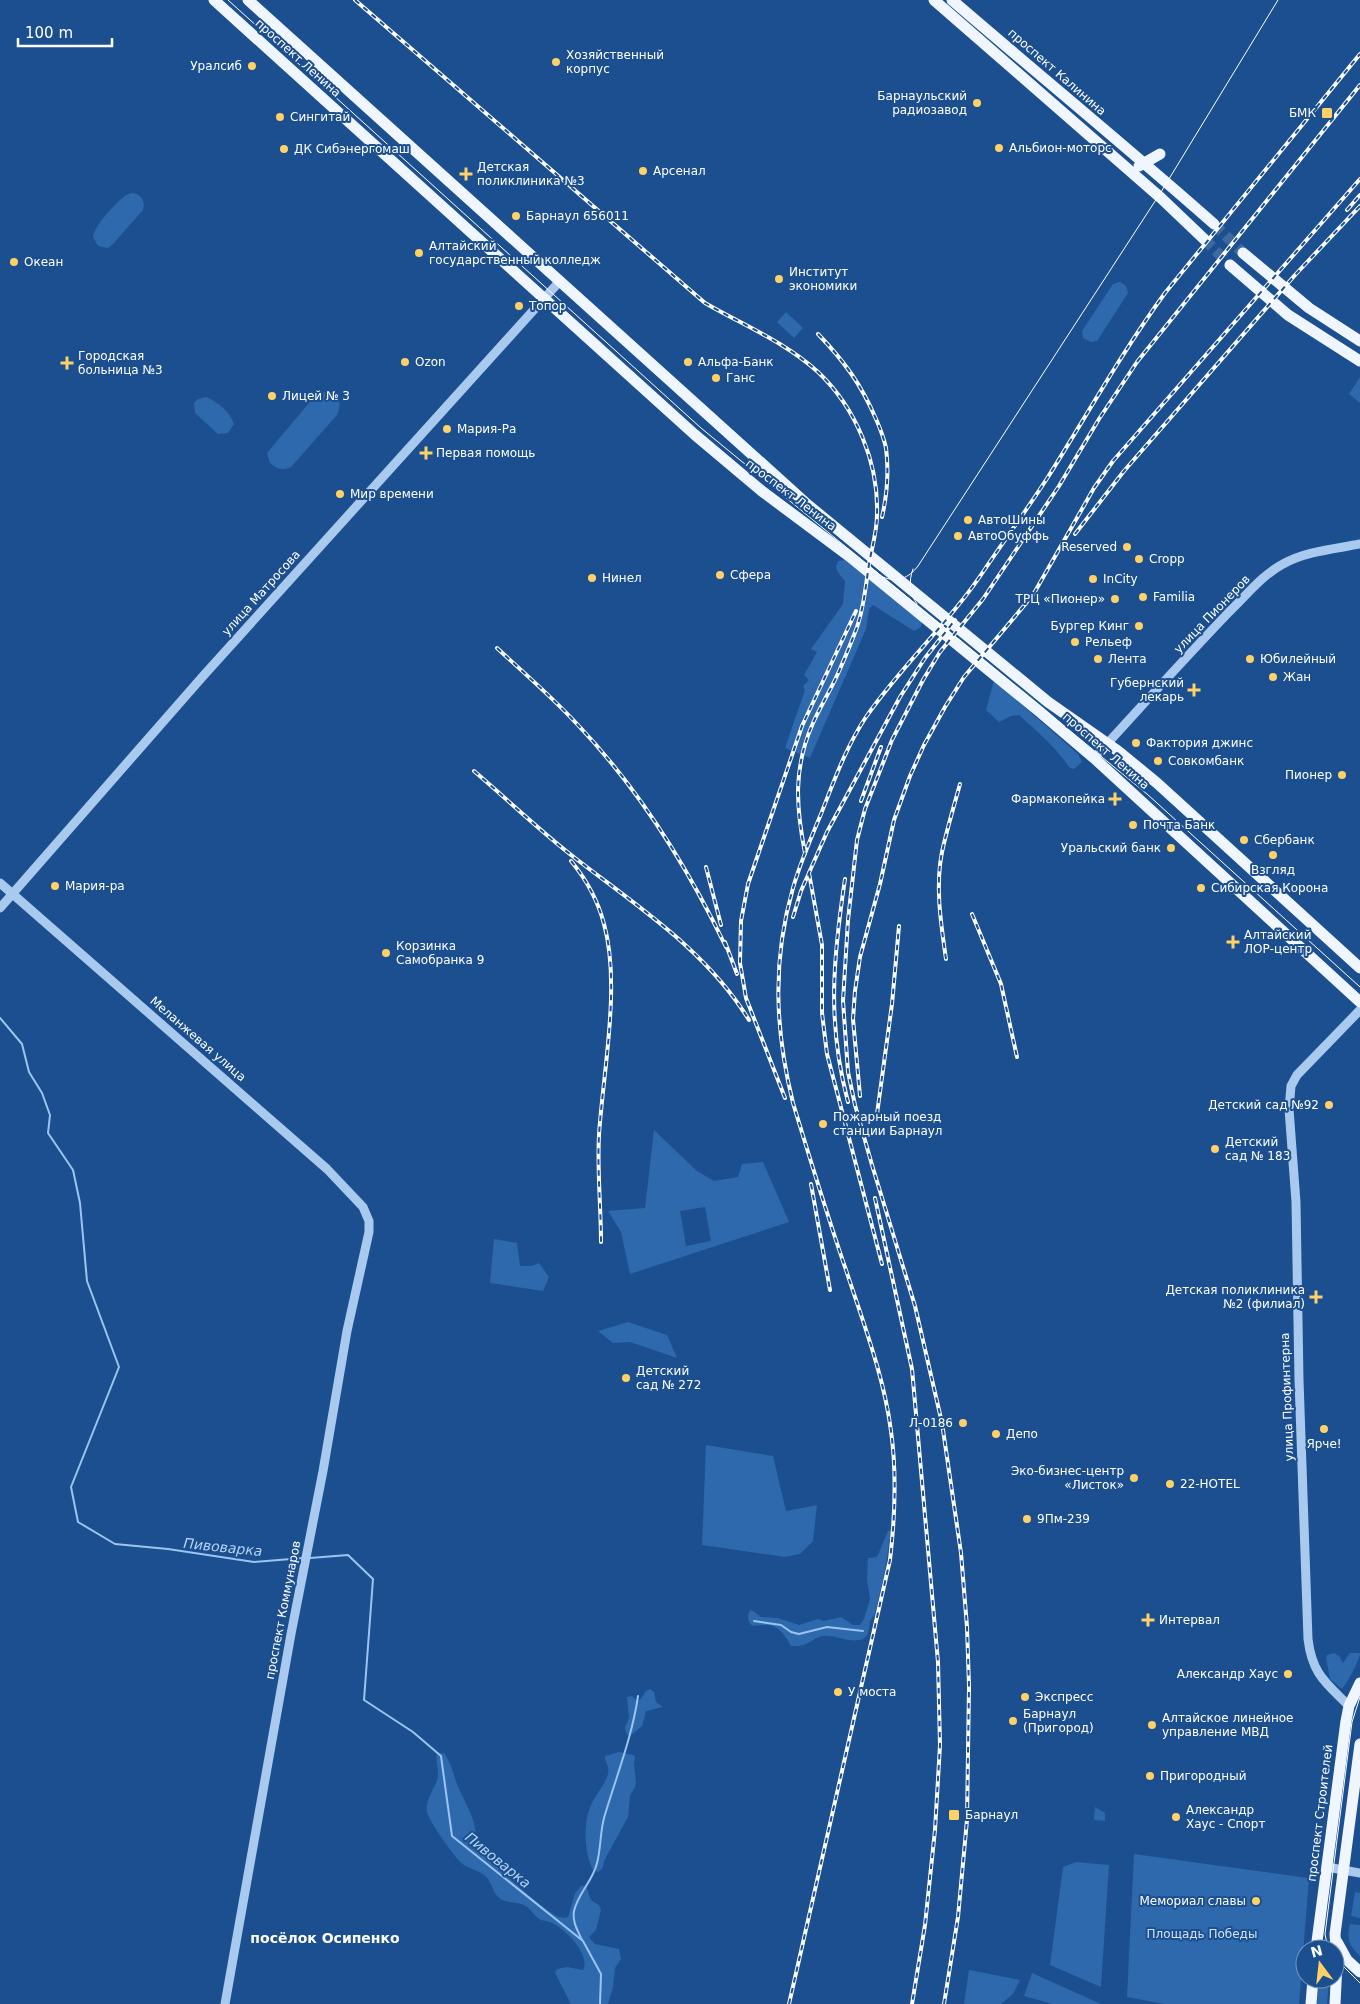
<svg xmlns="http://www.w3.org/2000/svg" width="1360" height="2004" viewBox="0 0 1360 2004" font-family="'DejaVu Sans',sans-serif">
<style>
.green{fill:#2e69ad;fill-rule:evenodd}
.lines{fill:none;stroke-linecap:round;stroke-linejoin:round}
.stream{stroke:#9cc4f0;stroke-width:2}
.major-tunnel{stroke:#3d69a0;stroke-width:11;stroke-dasharray:11 5.5;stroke-linecap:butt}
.minor{stroke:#a9c9ee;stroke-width:9}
.major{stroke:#f0f6ff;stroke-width:11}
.tram{stroke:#fff;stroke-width:1}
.rail-casing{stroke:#fff;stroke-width:4}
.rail{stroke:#1b4f8f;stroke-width:2;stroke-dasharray:5.5;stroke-linecap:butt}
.poi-dot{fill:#ffd166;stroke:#1b4f8f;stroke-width:2}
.labels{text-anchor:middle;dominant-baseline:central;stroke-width:4;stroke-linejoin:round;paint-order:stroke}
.poi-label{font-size:12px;fill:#fff;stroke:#1b4f8f;text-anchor:start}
.street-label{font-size:12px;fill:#fff;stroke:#1b4f8f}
.park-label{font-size:12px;fill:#cfe3fa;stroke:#1b4f8f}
.water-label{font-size:14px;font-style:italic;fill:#b5d3f5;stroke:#1b4f8f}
.neighbourhood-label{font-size:14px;font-weight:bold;fill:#fff;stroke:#1b4f8f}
</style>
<rect width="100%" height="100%" fill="#1b4f8f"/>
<!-- green -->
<g class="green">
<path d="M 131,193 C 140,193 146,200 143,210 L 113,244 L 108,248 L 98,246 L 93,237 C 93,227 120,196 131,193 Z"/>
<polygon points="1120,282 1126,286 1128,293 1097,341 1091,342 1083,338 1082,331 1113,284"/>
<polygon points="786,312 803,328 794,338 777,322"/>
<polygon points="1360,377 1360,403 1349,394"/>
<path d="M 327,391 C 340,395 342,403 337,415 L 291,467 C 282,471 277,469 270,463 L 267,453 L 314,397 Z"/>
<path d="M 206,397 C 217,401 230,412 234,424 L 228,433 L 218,434 L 195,413 L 194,403 L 198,399 Z"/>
<path d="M 846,560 L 922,622 L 921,627 L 914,631 L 873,605 L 869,609 L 866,629 L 810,758 L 785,748 L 805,690 L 803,686 L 809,680 L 804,675 L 817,652 L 811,649 L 843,604 L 845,581 C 840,574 833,570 838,561 Z"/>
<path d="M 994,680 L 1078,754 L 1082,762 L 1074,769 L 1070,768 C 1055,747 1038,732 1019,715 L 1011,716 L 999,722 L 986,710 Z"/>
<path d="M 654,1130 L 697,1171 L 714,1181 L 738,1177 L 742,1164 L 763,1162 L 789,1222 L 630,1274 L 621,1232 L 608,1211 L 645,1208 ZM 705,1207 L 711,1241 L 686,1246 L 680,1211 Z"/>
<polygon points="494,1239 517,1243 520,1266 532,1266 539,1263 549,1277 543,1291 490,1283"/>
<polygon points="628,1322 667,1335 677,1358 630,1342 613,1343 598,1331"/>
<polygon points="706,1445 773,1456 786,1511 817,1505 813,1541 800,1554 785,1557 702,1545"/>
<path d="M 888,1531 L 891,1531 L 885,1571 L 875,1614 L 870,1621 L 868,1634 L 863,1639 C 848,1644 835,1634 824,1636 C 812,1637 809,1648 791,1646 C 780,1627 775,1623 753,1626 C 747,1622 747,1617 750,1610 L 753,1611 L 761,1617 L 778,1618 L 799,1625 L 818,1619 L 824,1621 L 841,1617 L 853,1625 L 860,1625 L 864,1619 L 870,1599 L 867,1580 L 868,1558 L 877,1557 Z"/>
<path d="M 1334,1653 L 1339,1656 L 1343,1663 L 1350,1653 L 1360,1653 C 1360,1660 1347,1683 1342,1689 L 1330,1679 L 1326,1658 L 1327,1655 Z"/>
<polygon points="650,1689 654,1692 656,1702 663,1707 646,1711 642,1726 629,1737 626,1733 625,1727 629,1718 627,1697 632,1696 635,1699 640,1700 646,1691"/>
<path d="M 619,1752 L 634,1755 L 635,1758 L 634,1764 L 636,1782 L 635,1787 L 630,1796 L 628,1817 L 605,1859 L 602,1869 L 598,1872 L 593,1870 C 584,1852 583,1823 591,1805 C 595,1795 605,1785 608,1774 C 610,1767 605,1763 605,1756 Z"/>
<path d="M 444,1753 C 451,1762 453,1774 457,1784 C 462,1797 470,1809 474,1823 C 476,1830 475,1838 478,1845 C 484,1858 544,1910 557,1916 C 561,1918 565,1918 568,1917 L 575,1893 L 581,1886 L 586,1886 L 591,1900 L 599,1905 L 601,1910 L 596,1930 L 589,1937 L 595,1944 L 619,1949 L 621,1959 L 615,1968 L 613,1987 L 608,2004 L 571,2004 L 555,1973 L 557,1969 L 567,1967 L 583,1970 C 591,1954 565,1929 552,1923 C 548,1921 544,1921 541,1920 C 534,1917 531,1908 524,1905 C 516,1901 505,1904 498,1897 C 492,1891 492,1881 484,1875 C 478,1870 470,1869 464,1865 C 455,1859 429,1821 427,1812 C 425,1801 434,1789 437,1780 C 440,1771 435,1763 437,1754 Z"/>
<polygon points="1095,1807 1105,1813 1105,1821 1094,1820"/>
<polygon points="1134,1854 1309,1878 1299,2004 1164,2004 1127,1997"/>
<polygon points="1076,1862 1109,1865 1101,1987 1050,1965 1063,1867"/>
<polygon points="1355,1892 1360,1893 1360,1918 1351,1916"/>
<path d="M 1350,1924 L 1360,1925 L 1360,1956 C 1349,1946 1346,1938 1350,1924 Z"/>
<polygon points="969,1970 1020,1980 1013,1994 1001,2004 964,2004"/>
<polygon points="1032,1973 1101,2004 1052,2004 1024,1996"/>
<polygon points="1319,1979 1329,1979 1327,2004 1317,2004"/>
</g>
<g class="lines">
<!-- stream -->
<g class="stream">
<polyline points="0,1018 22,1044 29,1072 42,1093 50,1115 48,1133 73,1170 80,1203 87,1281 119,1367 71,1487 78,1522 115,1544 168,1549 254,1562 303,1558"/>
<polyline points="310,1558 348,1555 373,1579 364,1700 413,1732 441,1756 452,1836 583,1941 601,1974 600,2004"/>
<polyline points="754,1621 781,1625 791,1632 799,1634 827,1627 863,1631"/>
<path d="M 582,1940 C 578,1931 572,1922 574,1911 C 578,1893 593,1881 597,1863 C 601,1848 600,1833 604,1818 C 616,1777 632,1738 638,1696"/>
</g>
<!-- major-tunnel -->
<g class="major-tunnel">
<polyline points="1214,224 1243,253"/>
<polyline points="1204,239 1230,265"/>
</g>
<!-- minor -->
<g class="minor">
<path d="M 1094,758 C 1139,709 1183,660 1229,612 C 1246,596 1262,575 1283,564 C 1306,551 1335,549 1360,544"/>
<polyline points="0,883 327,1169 363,1207 369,1221 369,1232 347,1331 323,1471 291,1634 225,2004"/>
<polyline points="0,908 204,675 559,282"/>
<path d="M 1349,1706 C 1326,1683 1312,1674 1308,1639 L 1299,1380 L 1296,1202 L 1289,1109 L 1291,1086 L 1297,1075 L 1360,1010"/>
<polyline points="1327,1867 1360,1873"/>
</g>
<!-- major -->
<g class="major">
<polyline points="214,0 694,434 763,492 849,556 1040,712 1094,758 1360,1002"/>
<polyline points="248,0 808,505 1048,702 1118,751 1157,783 1360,968"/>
<polyline points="934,0 1161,198 1204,239"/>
<path d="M 952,0 C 1039,75 1128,148 1214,224"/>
<polyline points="1139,166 1160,154"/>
<polyline points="1243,253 1309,308 1360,341"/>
<polyline points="1230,265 1288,315 1360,361"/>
<polyline points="1337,1942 1347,1960 1360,1972"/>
<polyline points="1316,1949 1346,1721 1349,1706 1360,1683"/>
<polyline points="1311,2004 1313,1979"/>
<polyline points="1335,2004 1337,1964 1335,1934 1360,1744"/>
</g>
<!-- tram -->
<g class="tram">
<polyline points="228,0 701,428 1147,794 1360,987"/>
<path d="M 913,569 C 908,582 910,594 917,604"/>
<path d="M 883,577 C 897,583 909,578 918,566 L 1161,192 L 1278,0"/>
<polyline points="1328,1949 1325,1934 1352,1722 1360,1697"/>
<polyline points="1335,1955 1343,1966 1360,1983"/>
</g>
<!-- rail casing -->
<g class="rail-casing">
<g id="rail">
<path d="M 355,0 L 705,303 C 743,325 785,342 818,372 C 856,408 879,463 877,515 C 877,531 872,547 869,564 C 866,584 864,607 857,627 C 852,641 846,655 840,669 C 832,688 821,705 813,723 C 793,768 796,807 805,853"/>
<polyline points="1347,210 1360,195"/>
<path d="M 818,334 C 844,361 861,384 876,419 C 880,428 884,439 886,448 C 889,471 887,495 882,517"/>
<polyline points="1075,534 1124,471 1295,275 1360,206"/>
<path d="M 497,648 C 524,673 552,697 577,724 C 639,789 687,866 726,947"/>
<path d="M 474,771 C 508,800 540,831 575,858 C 638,907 707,951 749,1020"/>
<polyline points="861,801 881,747"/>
<path d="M 571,861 C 586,879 598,901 604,924 C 621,985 603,1072 599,1135 C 597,1170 601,1207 601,1242"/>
<polyline points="706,867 721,925"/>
<polyline points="809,873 822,945 822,1013 827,1054 882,1264"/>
<path d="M 845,879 C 833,959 827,1023 848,1102"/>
<polyline points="972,914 1001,984 1017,1057"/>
<polyline points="793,917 801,891 827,832 900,697 925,658 955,620"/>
<polyline points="725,942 737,974"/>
<path d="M 946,959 C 941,924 935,887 942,852 C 947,829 954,806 960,784"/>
<polyline points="860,1096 853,1019 855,991 860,957 880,884 894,820 910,776 924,745 945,707 964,677 1033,595 1094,488 1113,461 1360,179"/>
<polyline points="785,1098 746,998 740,963 741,921 748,884 802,726 856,611"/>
<polyline points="877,1114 892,1004 899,926"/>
<polyline points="811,1184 830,1290"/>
<polyline points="875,1198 912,1369 938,1662 940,1745 935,1830 925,1925 912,2004"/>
<path d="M 789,2004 L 890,1560 C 895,1517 897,1474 891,1431 C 884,1376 863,1322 846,1270 C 827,1215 810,1159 793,1103 C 775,1030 772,961 793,888 C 800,863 811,838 821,814 C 834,781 846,747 866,717 C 902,665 950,622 985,569 C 1006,538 1028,508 1048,477 C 1087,415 1122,352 1165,293 L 1360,54"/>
<polyline points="944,2004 958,1917 967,1820 969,1686 967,1627 961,1553 942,1423 915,1306 872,1165 855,1105 848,1072 843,1001 848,920 857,840 865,809 892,740 923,680 940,652 983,599 1059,486 1099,419 1137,362 1360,85"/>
</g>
</g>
<!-- rail -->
<use href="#rail" class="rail"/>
</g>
<!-- markers -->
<g class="poi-dot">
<circle cx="556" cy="62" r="5"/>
<circle cx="252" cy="66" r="5"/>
<circle cx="977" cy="103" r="5"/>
<rect x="1321" y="107" width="12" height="12" rx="2.5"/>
<circle cx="280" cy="117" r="5"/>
<circle cx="999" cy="148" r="5"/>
<circle cx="284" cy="149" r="5"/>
<circle cx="643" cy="171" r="5"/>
<path d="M463.5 166.5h5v5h5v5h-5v5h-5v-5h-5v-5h5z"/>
<circle cx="516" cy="216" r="5"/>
<circle cx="419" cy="253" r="5"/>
<circle cx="14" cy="262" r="5"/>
<circle cx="779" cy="279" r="5"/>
<circle cx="519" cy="306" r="5"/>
<circle cx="405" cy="362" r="5"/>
<circle cx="688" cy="362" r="5"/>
<path d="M64.5 355.5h5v5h5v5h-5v5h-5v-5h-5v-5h5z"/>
<circle cx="716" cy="378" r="5"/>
<circle cx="272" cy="396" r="5"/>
<circle cx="447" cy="429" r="5"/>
<path d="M423.5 445.5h5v5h5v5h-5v5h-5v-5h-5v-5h5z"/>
<circle cx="340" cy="494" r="5"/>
<circle cx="968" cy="520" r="5"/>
<circle cx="958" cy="536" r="5"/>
<circle cx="1127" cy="547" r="5"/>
<circle cx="1139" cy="559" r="5"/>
<circle cx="720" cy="575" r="5"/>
<circle cx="592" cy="578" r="5"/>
<circle cx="1093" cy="579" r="5"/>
<circle cx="1143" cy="597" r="5"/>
<circle cx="1115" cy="599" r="5"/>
<circle cx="1139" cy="626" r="5"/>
<circle cx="1075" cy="642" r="5"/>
<circle cx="1098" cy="659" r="5"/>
<circle cx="1250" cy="659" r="5"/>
<circle cx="1273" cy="677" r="5"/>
<path d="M1191.5 682.5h5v5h5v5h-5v5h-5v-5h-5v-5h5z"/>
<circle cx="1136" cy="743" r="5"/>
<circle cx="1158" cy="761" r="5"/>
<circle cx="1342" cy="775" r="5"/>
<path d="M1112.5 791.5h5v5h5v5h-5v5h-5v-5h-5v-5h5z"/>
<circle cx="1133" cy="825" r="5"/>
<circle cx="1244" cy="840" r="5"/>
<circle cx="1171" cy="848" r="5"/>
<circle cx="1273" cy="855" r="5"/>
<circle cx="55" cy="886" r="5"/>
<circle cx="1201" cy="888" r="5"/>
<path d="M1230.5 934.5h5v5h5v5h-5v5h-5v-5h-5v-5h5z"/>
<circle cx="386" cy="953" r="5"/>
<circle cx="1329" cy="1105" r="5"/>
<circle cx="823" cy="1124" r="5"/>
<circle cx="1215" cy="1149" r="5"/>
<path d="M1313.5 1289.5h5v5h5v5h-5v5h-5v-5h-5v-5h5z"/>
<circle cx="626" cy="1378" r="5"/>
<circle cx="963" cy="1423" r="5"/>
<circle cx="1324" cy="1429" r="5"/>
<circle cx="996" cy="1434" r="5"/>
<circle cx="1134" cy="1478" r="5"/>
<circle cx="1170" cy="1484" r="5"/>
<circle cx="1027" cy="1519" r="5"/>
<path d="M1145.5 1612.5h5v5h5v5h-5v5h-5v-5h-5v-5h5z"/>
<circle cx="1288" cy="1674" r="5"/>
<circle cx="838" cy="1692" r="5"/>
<circle cx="1025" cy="1697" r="5"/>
<circle cx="1013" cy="1721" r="5"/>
<circle cx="1152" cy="1725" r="5"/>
<circle cx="1150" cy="1776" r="5"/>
<rect x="948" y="1809" width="12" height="12" rx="2.5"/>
<circle cx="1176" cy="1817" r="5"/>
<circle cx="1256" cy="1901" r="5"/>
</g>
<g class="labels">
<!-- poi labels -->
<g class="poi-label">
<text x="566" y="55">Хозяйственный<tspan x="566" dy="14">корпус</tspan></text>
<text x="242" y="66" text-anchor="end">Уралсиб</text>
<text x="967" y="96" text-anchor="end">Барнаульский<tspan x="967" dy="14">радиозавод</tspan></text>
<text x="1316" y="113" text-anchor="end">БМК</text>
<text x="290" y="117">Сингитай</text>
<text x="1009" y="148">Альбион-моторс</text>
<text x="294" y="149">ДК Сибэнергомаш</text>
<text x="477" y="167">Детская<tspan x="477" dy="14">поликлиника №3</tspan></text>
<text x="653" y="171">Арсенал</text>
<text x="526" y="216">Барнаул 656011</text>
<text x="429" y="246">Алтайский<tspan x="429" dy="14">государственный колледж</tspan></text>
<text x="24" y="262">Океан</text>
<text x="789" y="272">Институт<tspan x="789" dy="14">экономики</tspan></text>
<text x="529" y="306">Топор</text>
<text x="78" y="356">Городская<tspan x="78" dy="14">больница №3</tspan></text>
<text x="415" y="362">Ozon</text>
<text x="698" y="362">Альфа-Банк</text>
<text x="726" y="378">Ганс</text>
<text x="282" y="396">Лицей № 3</text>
<text x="457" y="429">Мария-Ра</text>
<text x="436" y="453">Первая помощь</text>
<text x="350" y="494">Мир времени</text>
<text x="978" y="520">АвтоШины</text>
<text x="968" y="536">АвтоОбуффь</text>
<text x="1117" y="547" text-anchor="end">Reserved</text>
<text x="1149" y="559">Cropp</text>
<text x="730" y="575">Сфера</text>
<text x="602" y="578">Нинел</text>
<text x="1103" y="579">InCity</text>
<text x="1153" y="597">Familia</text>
<text x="1105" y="599" text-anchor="end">ТРЦ «Пионер»</text>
<text x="1129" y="626" text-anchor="end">Бургер Кинг</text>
<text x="1085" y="642">Рельеф</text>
<text x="1108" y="659">Лента</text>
<text x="1260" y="659">Юбилейный</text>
<text x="1283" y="677">Жан</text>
<text x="1184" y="683" text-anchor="end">Губернский<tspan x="1184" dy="14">лекарь</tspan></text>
<text x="1146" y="743">Фактория джинс</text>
<text x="1168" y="761">Совкомбанк</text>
<text x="1332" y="775" text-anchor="end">Пионер</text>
<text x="1105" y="799" text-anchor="end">Фармакопейка</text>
<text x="1143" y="825">Почта Банк</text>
<text x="1254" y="840">Сбербанк</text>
<text x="1161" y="848" text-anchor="end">Уральский банк</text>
<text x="1273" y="870" text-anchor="middle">Взгляд</text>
<text x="65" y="886">Мария-ра</text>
<text x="1211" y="888">Сибирская Корона</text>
<text x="1244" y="935">Алтайский<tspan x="1244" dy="14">ЛОР-центр</tspan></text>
<text x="396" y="946">Корзинка<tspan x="396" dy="14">Самобранка 9</tspan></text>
<text x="1319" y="1105" text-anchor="end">Детский сад №92</text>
<text x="833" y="1117">Пожарный поезд<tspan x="833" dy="14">станции Барнаул</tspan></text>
<text x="1225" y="1142">Детский<tspan x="1225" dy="14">сад № 183</tspan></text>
<text x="1305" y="1290" text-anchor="end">Детская поликлиника<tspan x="1305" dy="14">№2 (филиал)</tspan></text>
<text x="636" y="1371">Детский<tspan x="636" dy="14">сад № 272</tspan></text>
<text x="953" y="1423" text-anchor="end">Л-0186</text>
<text x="1006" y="1434">Депо</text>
<text x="1324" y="1444" text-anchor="middle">Ярче!</text>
<text x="1124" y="1471" text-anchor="end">Эко-бизнес-центр<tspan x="1124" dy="14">«Листок»</tspan></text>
<text x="1180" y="1484">22-HOTEL</text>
<text x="1037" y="1519">9Пм-239</text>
<text x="1159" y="1620">Интервал</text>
<text x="1278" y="1674" text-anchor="end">Александр Хаус</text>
<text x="848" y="1692">У моста</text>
<text x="1035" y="1697">Экспресс</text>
<text x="1023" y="1714">Барнаул<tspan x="1023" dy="14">(Пригород)</tspan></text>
<text x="1162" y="1718">Алтайское линейное<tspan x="1162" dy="14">управление МВД</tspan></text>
<text x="1160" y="1776">Пригородный</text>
<text x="1186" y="1810">Александр<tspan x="1186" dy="14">Хаус - Спорт</tspan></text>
<text x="965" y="1815">Барнаул</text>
<text x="1246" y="1901" text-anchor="end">Мемориал славы</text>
</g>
<!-- street labels -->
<g class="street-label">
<text transform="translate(298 58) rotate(42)">проспект Ленина</text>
<text transform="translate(1057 72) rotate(41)">проспект Калинина</text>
<text transform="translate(791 495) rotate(37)">проспект Ленина</text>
<text transform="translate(261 593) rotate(-48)">улица Матросова</text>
<text transform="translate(1212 614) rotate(-46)">улица Пионеров</text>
<text transform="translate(1106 751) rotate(41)">проспект Ленина</text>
<text transform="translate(198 1039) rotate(41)">Меланжевая улица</text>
<text transform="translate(1287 1397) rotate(-92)">улица Профинтерна</text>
<text transform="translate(283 1610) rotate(-79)">проспект Коммунаров</text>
<text transform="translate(1320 1813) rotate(-83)">проспект Строителей</text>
</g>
<!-- park labels -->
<g class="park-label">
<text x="1202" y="1934">Площадь Победы</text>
</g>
<!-- water labels -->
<g class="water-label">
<text transform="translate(223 1547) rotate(6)">Пивоварка</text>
<text transform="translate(498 1860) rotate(39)">Пивоварка</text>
</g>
<!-- neighbourhood labels -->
<g class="neighbourhood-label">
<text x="325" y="1938">посёлок Осипенко</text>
</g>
</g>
<!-- north arrow -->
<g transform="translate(1320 1964) rotate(345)"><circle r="24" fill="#1b4f8f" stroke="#7695bc"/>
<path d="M0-4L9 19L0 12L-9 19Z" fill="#ffd166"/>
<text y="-8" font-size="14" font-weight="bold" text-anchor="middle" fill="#ffffff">N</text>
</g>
<!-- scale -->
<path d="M18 38v8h94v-8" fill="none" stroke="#ffffff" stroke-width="2.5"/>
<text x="25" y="38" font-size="15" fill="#ffffff" stroke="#1b4f8f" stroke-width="4" paint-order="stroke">100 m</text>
</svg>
